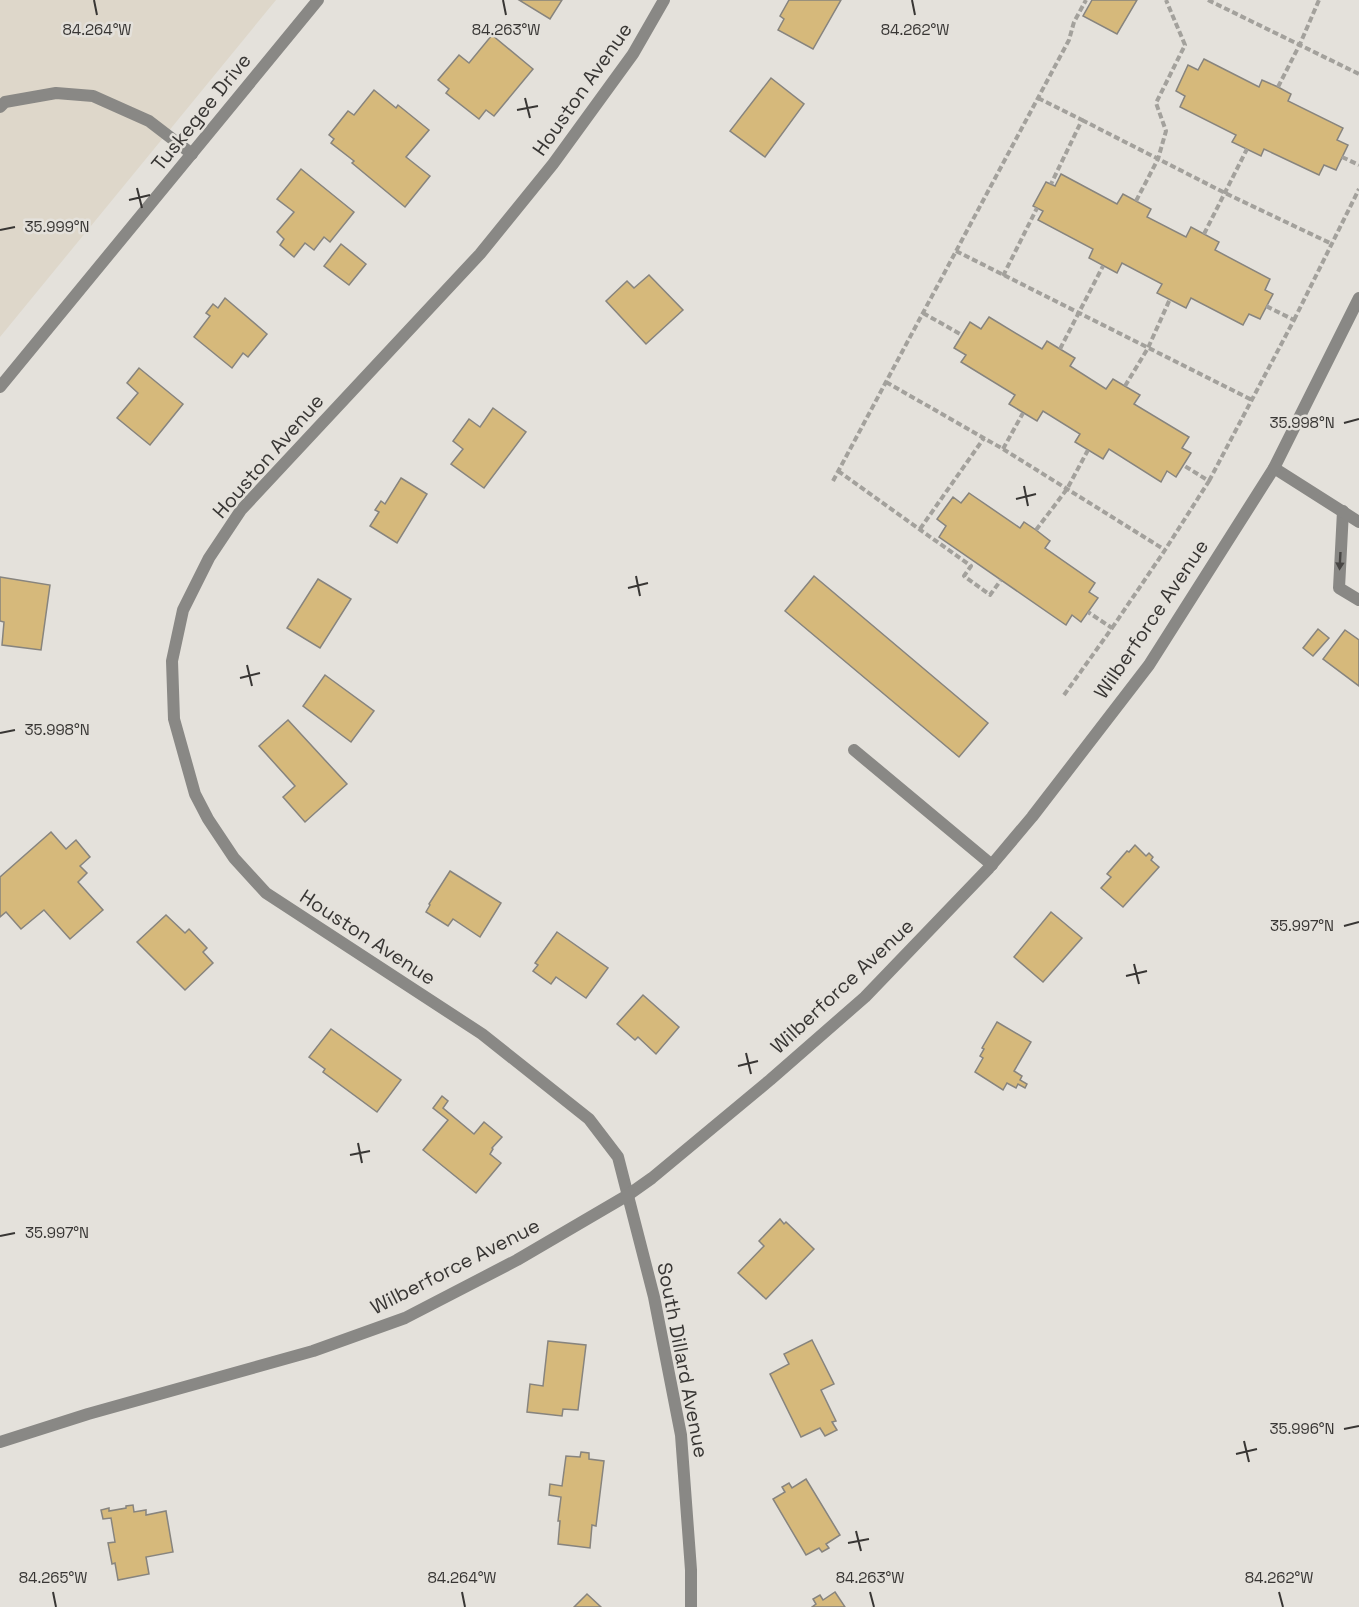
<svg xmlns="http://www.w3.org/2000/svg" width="1359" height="1607" viewBox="0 0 1359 1607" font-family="'Space Grotesk',sans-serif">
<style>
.built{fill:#ded7ca}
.building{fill:#d6b97b;stroke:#87847e;stroke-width:1.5}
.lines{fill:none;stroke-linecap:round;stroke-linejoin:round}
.path{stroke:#a3a19c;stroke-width:4;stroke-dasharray:6 3;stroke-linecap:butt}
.service{stroke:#898885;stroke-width:12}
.minor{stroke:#898885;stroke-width:12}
.tertiary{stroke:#898885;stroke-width:12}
.oneway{fill:#484644}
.ticks{fill:none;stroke:#383634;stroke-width:2}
.labels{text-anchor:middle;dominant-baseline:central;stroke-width:5;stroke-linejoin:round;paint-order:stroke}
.street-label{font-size:20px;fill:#383634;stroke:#e4e1db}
.ticks-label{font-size:15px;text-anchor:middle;fill:#383634;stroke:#e4e1db;stroke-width:5;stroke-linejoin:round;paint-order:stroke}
</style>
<rect width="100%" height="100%" fill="#e4e1db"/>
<!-- built -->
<polygon class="built" points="0,0 276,0 0,337"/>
<!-- building -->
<g class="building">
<polygon points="519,0 562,0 550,19"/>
<polygon points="789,0 841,0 813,49 778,30 784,19 780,16"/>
<polygon points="1092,0 1137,0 1117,34 1083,16"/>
<polygon points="492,35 533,69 494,116 486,110 479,119 446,93 449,89 438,80 459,55 469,63"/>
<polygon points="1204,59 1259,87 1262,80 1278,87 1291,94 1288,101 1343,128 1337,140 1348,145 1336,170 1324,165 1319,175 1264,149 1261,156 1232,142 1236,135 1180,107 1185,96 1176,91 1188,65 1198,70"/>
<polygon points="771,78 804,104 765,157 730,131"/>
<polygon points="374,90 396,108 398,105 429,130 406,157 430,176 405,207 352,163 354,161 331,143 334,139 329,135 348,111 354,115"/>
<polygon points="301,169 354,212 330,242 324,237 314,250 305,243 294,257 280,245 284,239 277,232 294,212 277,199"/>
<polygon points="1061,174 1117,204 1123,194 1151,209 1147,217 1186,237 1191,227 1219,242 1215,250 1270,279 1265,290 1273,294 1260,319 1249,314 1243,325 1191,298 1186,308 1157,293 1162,284 1122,263 1117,273 1089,258 1093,249 1038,220 1043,211 1033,206 1046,182 1055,186"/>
<polygon points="341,244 366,264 349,285 324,266"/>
<polygon points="649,275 683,310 646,344 606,301 627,281 634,288"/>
<polygon points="225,298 267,334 248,357 243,353 232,368 194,337 210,316 206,313 213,304 218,308"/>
<polygon points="989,317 1042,349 1047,341 1060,349 1075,358 1070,366 1106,389 1113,379 1140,395 1134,404 1189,437 1182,448 1191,453 1176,477 1167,471 1161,482 1109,449 1103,459 1075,442 1080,434 1043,411 1037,421 1009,404 1015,395 961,362 966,355 954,348 970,322 981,329"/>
<polygon points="139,368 183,404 150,445 117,418 138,393 127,383"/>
<polygon points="493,408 526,432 484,488 451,464 463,449 453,441 469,419 480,427"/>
<polygon points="401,478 427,494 397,543 370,526 379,512 375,510 381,501 385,504"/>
<polygon points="969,493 1020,528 1024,522 1036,530 1050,541 1045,548 1095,583 1089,592 1098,598 1081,622 1072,615 1066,625 939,537 946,526 937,519 953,497 961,503"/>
<polygon points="814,576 988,723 959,757 785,611"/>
<polygon points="0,577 50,585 41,650 2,645 4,622 0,621"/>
<polygon points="318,579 351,599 320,648 287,628"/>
<polygon points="1318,629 1329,638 1313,656 1303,648"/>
<polygon points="1345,630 1359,640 1359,686 1323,659"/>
<polygon points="325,675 374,711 351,742 303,706"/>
<polygon points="288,720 347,784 305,822 283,797 295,786 259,746"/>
<polygon points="51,832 66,849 76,840 90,857 80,866 87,873 78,882 103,910 70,939 44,910 21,929 6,912 0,917 0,877"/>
<polygon points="1135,845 1146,856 1149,853 1153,857 1151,860 1159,867 1123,907 1101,888 1111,877 1107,874 1127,851 1129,852"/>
<polygon points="450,871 501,903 480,937 453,919 448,926 426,912 430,905 429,904"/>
<polygon points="1051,912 1082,938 1043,982 1014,957"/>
<polygon points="166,915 185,933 189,929 207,948 203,952 213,963 185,990 137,942"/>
<polygon points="557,932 608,968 586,998 556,977 551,984 533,971 538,965 535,963"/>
<polygon points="643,995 679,1027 656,1054 638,1037 635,1040 617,1024"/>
<polygon points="997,1022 1031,1042 1014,1071 1022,1076 1020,1080 1027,1084 1025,1088 1018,1084 1016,1088 1007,1083 1003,1090 975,1072 983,1058 980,1056 984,1049 982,1048"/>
<polygon points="331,1029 401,1080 377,1112 323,1072 325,1069 309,1057"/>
<polygon points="442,1096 448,1101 443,1108 474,1134 484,1122 502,1137 492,1148 493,1149 490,1154 501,1163 476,1193 423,1150 448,1120 433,1108"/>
<polygon points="780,1219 784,1224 786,1222 814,1249 766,1299 738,1273 764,1246 759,1241"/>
<polygon points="812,1340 834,1384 821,1390 836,1421 832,1422 837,1430 825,1436 820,1428 801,1437 770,1374 789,1364 784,1354"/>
<polygon points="548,1341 586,1345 578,1410 563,1409 562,1416 527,1412 530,1384 543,1386"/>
<polygon points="581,1452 589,1453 589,1459 604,1461 596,1526 592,1525 590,1548 558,1544 560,1521 558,1521 561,1497 549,1495 550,1484 562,1486 566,1456 580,1457"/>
<polygon points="806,1479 840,1535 826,1544 829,1548 822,1552 819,1548 806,1555 773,1499 785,1492 782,1487 789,1483 792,1488"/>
<polygon points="133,1505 134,1512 146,1510 146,1515 166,1511 173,1552 146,1557 149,1574 118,1580 115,1563 112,1564 108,1543 115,1542 111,1518 103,1519 101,1510 109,1508 109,1511 126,1508 126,1506"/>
<polygon points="835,1592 845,1607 812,1607 816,1604 813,1599 820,1595 823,1600"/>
<polygon points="587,1594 601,1607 574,1607"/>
</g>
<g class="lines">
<!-- path -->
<g class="path">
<polyline points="1208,0 1359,74"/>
<polyline points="1278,87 1300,44 1319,0"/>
<polyline points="1038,98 1082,120 1051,184"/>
<polyline points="1082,120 1225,193 1332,244"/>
<polyline points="1342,157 1359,165"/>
<polyline points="1136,201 1158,159 1166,131 1156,103 1185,45 1166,0"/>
<polyline points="1204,234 1247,149"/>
<polyline points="956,251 1252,400"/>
<polyline points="1003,276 1037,208"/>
<polyline points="923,313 962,335"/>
<polyline points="1294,320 1359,189"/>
<polyline points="1060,349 1103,266"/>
<polyline points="886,382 1003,449 1165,550"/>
<polyline points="1125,386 1148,348 1170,299"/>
<polyline points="1003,449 1023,413"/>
<polyline points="838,471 971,566 964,576 990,595 1001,580"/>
<polyline points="833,481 1069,40 1074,22 1086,0"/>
<polyline points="1209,481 1294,320 1266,306"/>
<polyline points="920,529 984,438"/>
<polyline points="1036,530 1067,489 1088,450"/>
<polyline points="1112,628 1165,550 1209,481 1183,465"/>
<polyline points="1064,695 1112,628 1088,612"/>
</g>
<!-- service -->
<g class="service">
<polyline points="0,107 5,102 56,93 93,96 149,121 192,154"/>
<polyline points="1343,511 1339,588 1359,600"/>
<polyline points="854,750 992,865"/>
</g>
<!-- minor -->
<g class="minor">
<polyline points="664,0 633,54 553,164 480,254 241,510 209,558 183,610 172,661 174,719 195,794 208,819 234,858 266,893 482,1034 589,1119 618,1157 654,1297 681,1435 691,1570 691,1607"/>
<polyline points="1274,468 1359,522"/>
<polyline points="0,1442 88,1414 313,1351 405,1318 517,1260 628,1195 652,1178 770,1080 865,997 989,868 1032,817 1149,665 1274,468 1359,298"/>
</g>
<!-- tertiary -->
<polyline class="tertiary" points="0,387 318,0"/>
</g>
<!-- one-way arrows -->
<defs><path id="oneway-solid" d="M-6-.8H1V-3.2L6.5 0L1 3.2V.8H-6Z" transform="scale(1.5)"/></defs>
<use class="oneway" href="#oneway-solid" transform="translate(1340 561) rotate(93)"/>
<!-- ticks -->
<path class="ticks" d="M 94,0 L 97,15M 503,0 L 506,15M 912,0 L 915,15M 525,98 L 530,118M 517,110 L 538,106M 137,188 L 142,208M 129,200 L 150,195M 0,230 L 15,227M 1344,423 L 1359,419M 1024,486 L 1028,506M 1016,499 L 1036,494M 636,576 L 640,596M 628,588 L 648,583M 247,665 L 252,686M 240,678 L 260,673M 0,733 L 15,730M 1344,926 L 1359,922M 1134,964 L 1139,984M 1126,976 L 1147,971M 746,1053 L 751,1074M 738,1066 L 758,1061M 358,1143 L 362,1163M 350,1155 L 370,1151M 0,1236 L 15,1233M 1344,1429 L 1359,1426M 1244,1441 L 1249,1462M 1236,1454 L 1257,1449M 856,1531 L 861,1551M 848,1543 L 869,1539M 53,1592 L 56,1607M 462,1592 L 465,1607M 870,1592 L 874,1607M 1279,1592 L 1283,1607"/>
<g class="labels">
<!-- street labels -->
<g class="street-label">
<text transform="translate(582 89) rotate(-55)">Houston Avenue</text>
<text transform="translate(201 112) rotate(-51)">Tuskegee Drive</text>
<text transform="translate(268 456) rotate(-49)">Houston Avenue</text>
<text transform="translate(1151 619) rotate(-56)">Wilberforce Avenue</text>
<text transform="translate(368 937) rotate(33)">Houston Avenue</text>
<text transform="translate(842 986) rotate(-43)">Wilberforce Avenue</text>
<text transform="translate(455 1266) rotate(-27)">Wilberforce Avenue</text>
<text transform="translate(683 1360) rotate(79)">South Dillard Avenue</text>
</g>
</g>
<g class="ticks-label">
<text x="97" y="35">84.264°W</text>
<text x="506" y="35">84.263°W</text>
<text x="915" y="35">84.262°W</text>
<text x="57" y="232">35.999°N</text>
<text x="1302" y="428">35.998°N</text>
<text x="57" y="735">35.998°N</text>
<text x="1302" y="931">35.997°N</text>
<text x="57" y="1238">35.997°N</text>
<text x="1302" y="1434">35.996°N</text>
<text x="53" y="1583">84.265°W</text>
<text x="462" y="1583">84.264°W</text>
<text x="870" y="1583">84.263°W</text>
<text x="1279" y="1583">84.262°W</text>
</g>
</svg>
